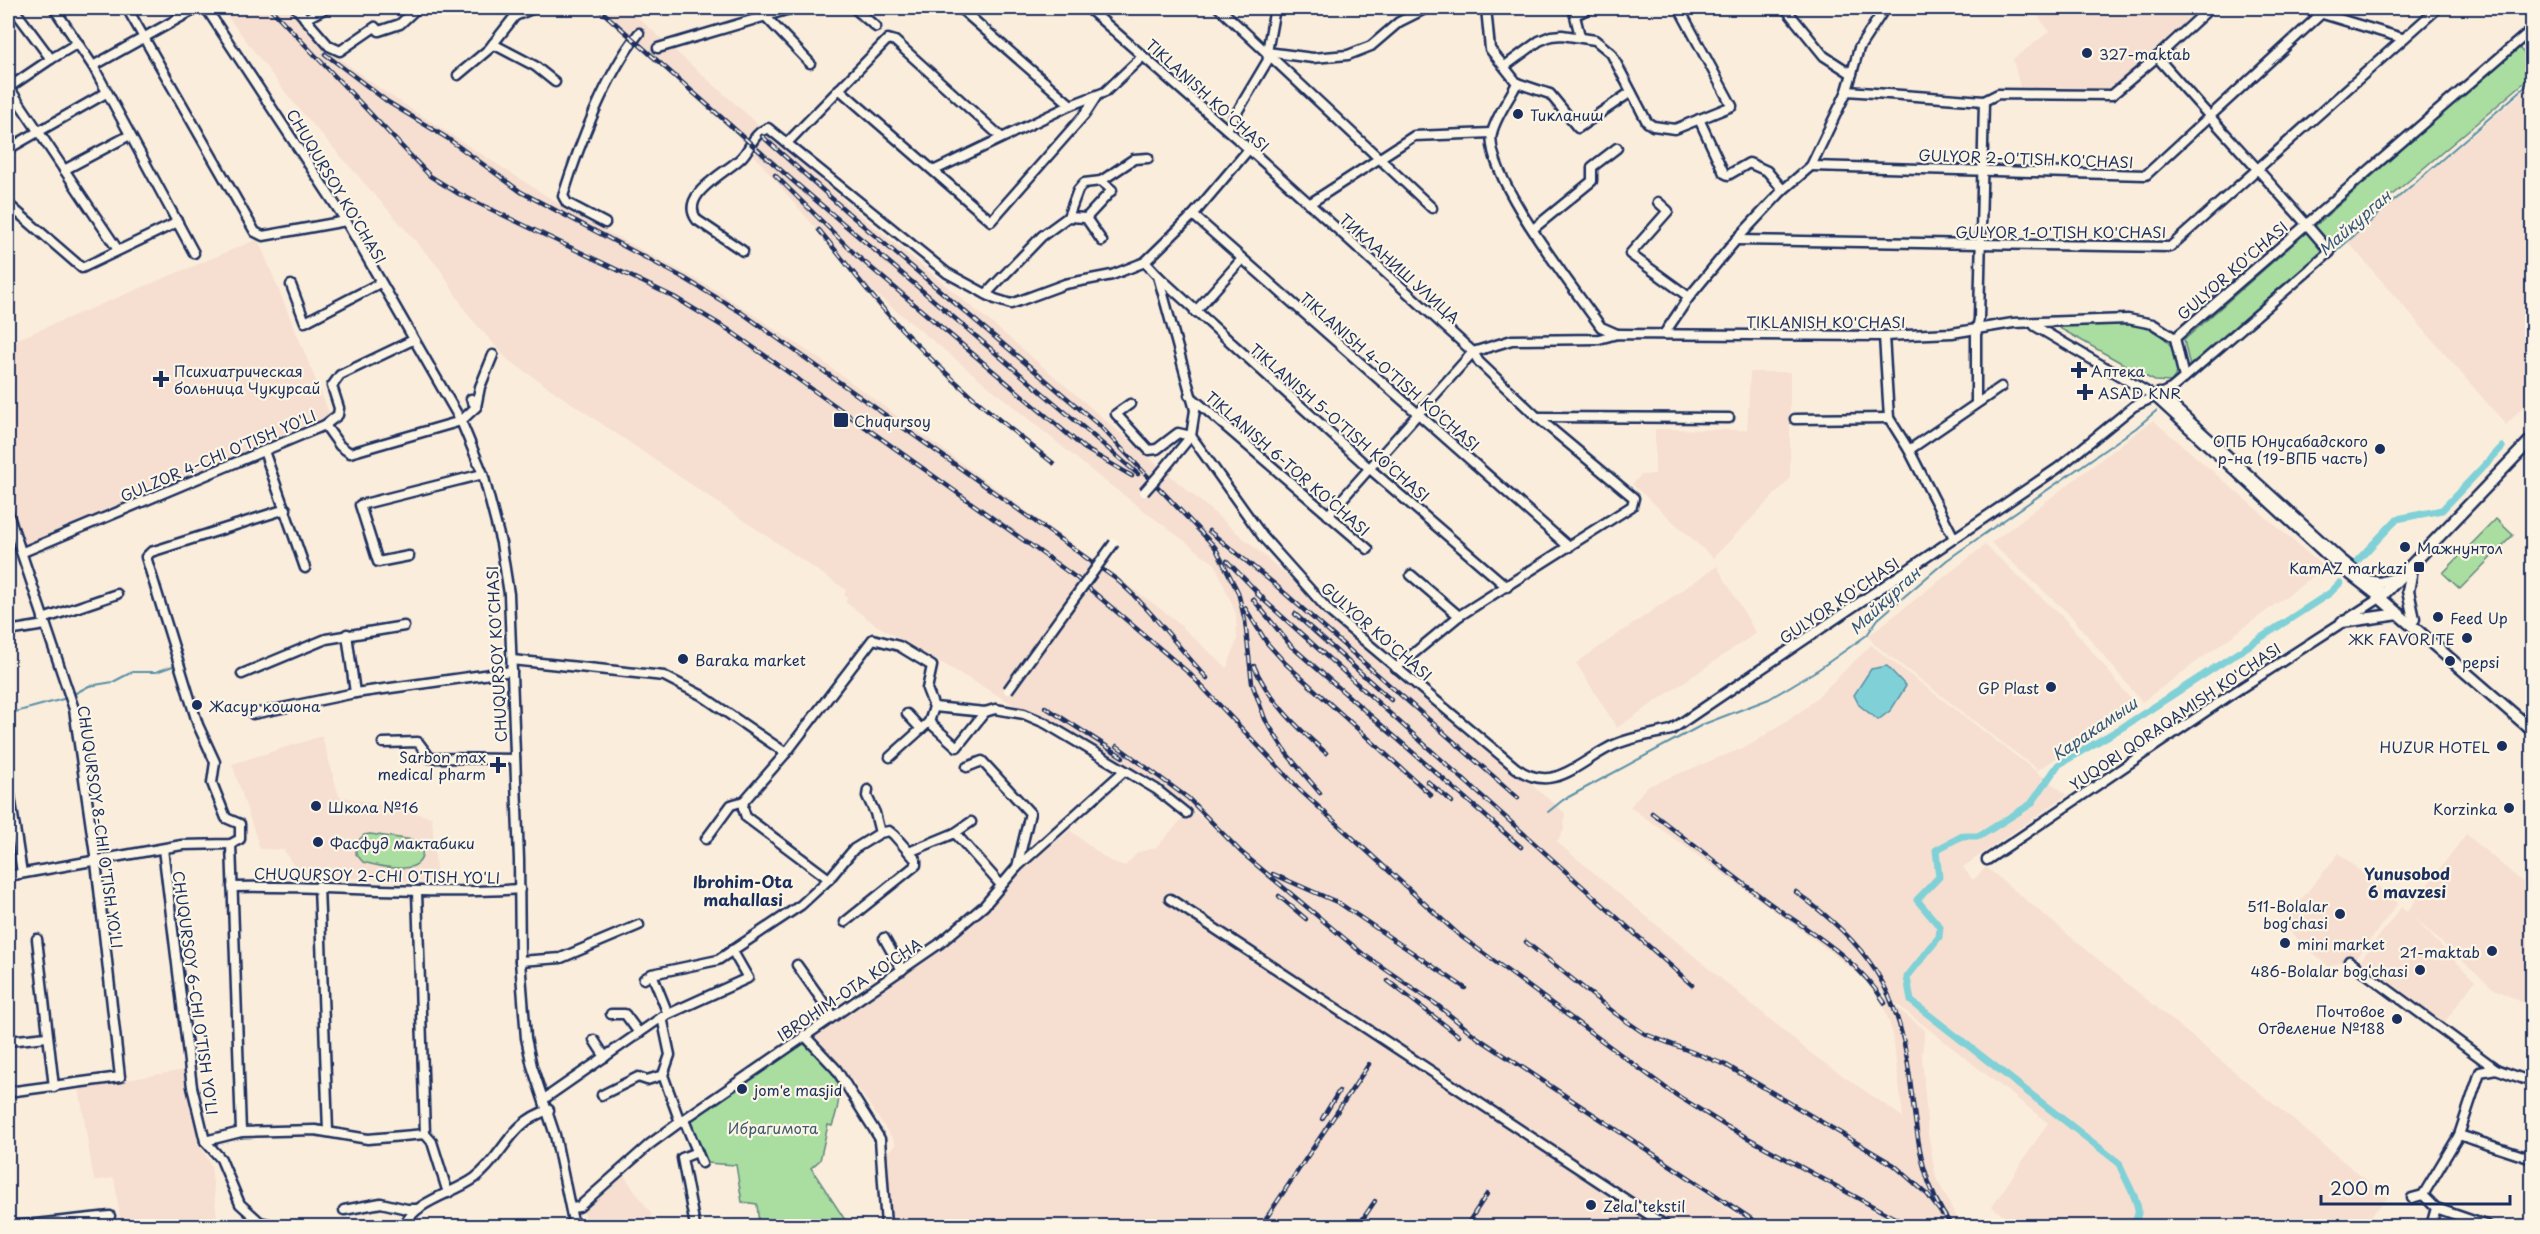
<svg xmlns="http://www.w3.org/2000/svg" width="2540" height="1234" viewBox="0 0 2540 1234" font-family="'Playpen Sans',sans-serif">
<style>
.built{fill:#f6dfd0}
.green{fill:#a9dea0;stroke:#62867f;stroke-width:1.5}
.water{fill:#80d1d7;stroke:#5890a7;stroke-width:1.5}
.lines{fill:none;stroke-linecap:round;stroke-linejoin:round}
.stream{stroke:#5890a7;stroke-width:2}
.canal{stroke:#80d1d7;stroke-width:7}
.minor-casing{stroke:#1b2f5e;stroke-width:13}
.major-casing{stroke:#1b2f5e;stroke-width:15}
.minor{stroke:#fcf5e5;stroke-width:8}
.major{stroke:#fcf5e5;stroke-width:10}
.rail-casing{stroke:#1b2f5e;stroke-width:4.5}
.rail{stroke:#fcf5e5;stroke-width:2;stroke-dasharray:7;stroke-linecap:butt}
.minor-bridge-casing{stroke:#1b2f5e;stroke-width:13;stroke-linecap:butt}
.minor-bridge{stroke:#fcf5e5;stroke-width:8}
.poi-dot{fill:#1b2f5e;stroke:#fcf5e5;stroke-width:2}
.labels{text-anchor:middle;dominant-baseline:central;stroke-width:4.5;stroke-linejoin:round;paint-order:stroke}
.poi-label{font-size:15px;fill:#1b2f5e;stroke:#fcf5e5;text-anchor:start}
.street-label{font-size:15px;fill:#1b2f5e;stroke:#fcf5e5}
.park-label{font-size:15px;fill:#3e5b6e;stroke:#fcf5e5}
.water-label{font-size:16px;font-style:italic;fill:#34587c;stroke:#fcf5e5}
.neighbourhood-label{font-size:16px;font-weight:bold;fill:#1b2f5e;stroke:#fcf5e5}
</style>
<rect width="100%" height="100%" fill="#fbeddc"/>
<filter id="ink" filterUnits="userSpaceOnUse"><feTurbulence type="fractalNoise" baseFrequency=".0167" numOctaves="2"/><feDisplacementMap in="SourceGraphic" scale="12" xChannelSelector="R" yChannelSelector="G"/><feConvolveMatrix kernelMatrix="1 2 1 2 8 2 1 2 1" color-interpolation-filters="sRGB"/></filter>
<g filter="url(#ink)">
<!-- built -->
<g class="built">
<polygon points="221,8 288,8 327,49 379,88 573,213 718,291 818,358 1169,615 1227,668 1237,640 1236,614 1215,564 1098,476 861,282 736,134 594,8 627,8 871,224 999,329 1565,813 1564,830 1557,842 1813,1055 1903,1117 1892,1031 1879,993 1925,1030 1922,1055 1928,1134 1936,1177 1961,1226 1756,1226 1494,1044 1753,1226 892,1226 885,1154 896,1144 853,1081 812,1035 976,918 989,907 1011,880 1070,830 1108,860 1125,866 1138,852 1156,848 1191,809 1217,832 1192,808 876,625 845,602 848,598 844,595 846,590 508,360 468,315 440,269 292,101"/>
<polygon points="2033,8 2200,8 2109,91 2020,88 2013,59 2049,32"/>
<polygon points="2532,84 2532,397 2506,425 2348,242"/>
<polygon points="258,239 330,415 22,546 8,511 8,343"/>
<polygon points="1750,372 1790,372 1790,479 1713,558 1632,484 1641,475 1655,474 1655,429 1747,430"/>
<polygon points="2153,420 2325,568 2142,702 2070,615 1991,543"/>
<polygon points="1985,545 2067,621 2136,705 2038,770 1874,644 1868,636"/>
<polygon points="1717,566 1756,633 1617,728 1576,663"/>
<polygon points="1871,645 2067,795 1963,867 1973,880 1986,867 2388,1198 2361,1226 2017,1226 1992,1207 2048,1123 1815,940 1630,807 1646,787 1750,745 1807,707"/>
<polygon points="322,736 339,796 432,817 437,883 299,875 284,850 260,849 232,764"/>
<polygon points="2466,834 2532,890 2532,999 2524,1003 2494,989 2413,917 2475,981 2444,1023 2361,960 2401,907 2407,912"/>
<polygon points="2339,853 2398,903 2359,955 2329,967 2281,924"/>
<polygon points="184,1070 201,1147 211,1165 218,1226 121,1226 114,1178 94,1181 79,1088"/>
<polygon points="623,1174 651,1213 652,1223 660,1226 585,1226 585,1214 581,1211"/>
</g>
<!-- green -->
<g class="green">
<polygon points="2518,47 2532,61 2532,76 2332,246 2313,228"/>
<polygon points="2309,230 2324,253 2194,368 2190,367 2184,340"/>
<path d="M 2138,324 C 2162,330 2178,347 2178,372 L 2171,382 L 2155,381 L 2141,374 L 2054,325 Z"/>
<polygon points="2496,519 2513,535 2460,589 2443,573"/>
<path d="M 370,834 L 414,840 L 422,848 C 427,878 381,867 363,862 L 356,854 L 356,843 L 364,835 Z"/>
<path d="M 802,1042 C 835,1073 849,1079 832,1126 L 828,1125 L 820,1160 L 811,1168 L 849,1226 L 759,1226 L 757,1204 L 742,1202 L 736,1165 L 706,1163 L 689,1122 Z"/>
</g>
<!-- water -->
<polygon class="water" points="1887,666 1906,686 1891,710 1878,720 1859,705 1854,695 1871,669"/>
<g class="lines">
<!-- stream -->
<g class="stream">
<polyline points="2333,254 2532,81"/>
<polyline points="2191,380 2277,303"/>
<polyline points="74,694 89,686 113,682 132,672 156,672 176,665"/>
<polyline points="8,714 67,698"/>
<polyline points="1548,812 1563,800 1704,724 1769,699 1819,669 1867,635 1878,619 1947,560 2136,428 2156,411"/>
</g>
<!-- canal -->
<g class="canal">
<polyline points="2357,561 2397,519 2442,510 2502,447"/>
<path d="M 2132,1226 C 2134,1223 2138,1217 2138,1213 C 2140,1202 2123,1176 2119,1163 L 1911,1001 L 1907,977 L 1939,937 L 1940,927 L 1917,900 L 1939,877 L 1936,850 L 1962,836 L 1980,836 L 2031,804 L 2058,765 L 2123,727 L 2330,593 L 2340,583"/>
</g>
<!-- minor casing -->
<g class="minor-casing">
<g id="minor">
<polyline points="13,8 51,59 78,43"/>
<polyline points="54,8 93,66 194,253"/>
<polyline points="127,8 255,232 263,236 346,221"/>
<polyline points="206,8 346,221 461,421 483,474 501,543 509,594 519,860 520,961 526,1038 532,1066 555,1135 574,1226"/>
<polyline points="296,8 329,46 340,51 375,27 379,31 400,24 417,8"/>
<polyline points="854,8 876,27"/>
<polyline points="960,8 1071,105"/>
<polyline points="1088,8 1249,149 1473,352 1479,362 1537,417 1634,498 1632,506 1459,616 1396,668"/>
<polyline points="1219,8 1432,208"/>
<path d="M 1486,8 L 1490,49 L 1517,83 C 1510,98 1496,116 1492,133 C 1483,174 1576,291 1601,327 L 1617,334"/>
<polyline points="1573,8 1580,36"/>
<polyline points="1785,8 1824,56 1852,74"/>
<polyline points="2303,8 2402,38"/>
<polyline points="1575,15 1590,8"/>
<polyline points="765,16 810,63"/>
<polyline points="305,19 326,8"/>
<polyline points="493,44 535,66 555,82"/>
<polyline points="658,48 793,8"/>
<polyline points="1267,52 1313,58 1348,55 1371,46 1399,22 1427,8"/>
<path d="M 2157,57 C 2214,123 2274,185 2330,252 L 2184,378"/>
<polyline points="93,66 197,8"/>
<polyline points="1505,66 1539,41 1551,36 1562,35 1595,40 1611,53 1647,122 1653,126 1675,129 1732,106 1679,8"/>
<polyline points="458,75 489,49 515,16 534,8"/>
<polyline points="1517,83 1550,94 1578,128 1631,92"/>
<polyline points="8,86 118,250"/>
<polyline points="8,88 51,59"/>
<polyline points="839,89 991,221 1085,114 1096,97"/>
<polyline points="1847,91 1984,101 1998,94 2112,95 2157,57 2210,8"/>
<polyline points="1699,119 1724,173 1728,175 1749,163 1767,171 1783,190"/>
<polyline points="1227,129 1268,60 1267,52 1275,8"/>
<polyline points="787,143 888,39 895,41 1001,137"/>
<polyline points="8,149 106,93"/>
<polyline points="1811,166 2146,175 2321,14"/>
<polyline points="64,170 130,135"/>
<polyline points="935,170 1071,105 1105,92 1143,56"/>
<polyline points="1658,202 1668,211 1630,254 1689,297"/>
<polyline points="8,204 82,268 178,222"/>
<polyline points="1309,204 1414,136 1492,133"/>
<polyline points="1193,215 1569,547"/>
<polyline points="1068,217 1086,218 1102,241"/>
<polyline points="1086,218 1112,190 1101,181"/>
<path d="M 605,223 L 567,203 L 563,196 C 579,145 606,74 639,33"/>
<polyline points="1533,229 1592,181 1592,167 1617,148"/>
<polyline points="1736,240 2170,247 2438,8"/>
<path d="M 743,251 L 697,220 C 678,195 726,173 741,158 C 752,147 752,134 768,128 L 947,273 L 995,299 L 1011,304 L 1065,284 L 1112,275 L 1145,262 L 1193,215 L 1249,149"/>
<polyline points="1145,262 1158,276 1195,410 1191,436 1159,475"/>
<polyline points="1158,276 1370,469 1507,587"/>
<polyline points="291,285 305,322 380,283"/>
<polyline points="986,294 1042,236 1068,217 1078,190 1084,183 1101,181 1134,159 1148,158"/>
<polyline points="1195,312 1242,259"/>
<polyline points="1664,334 1689,297 1736,240 1783,190 1811,166 1847,91 1859,48 1885,8"/>
<polyline points="1884,336 1889,418 1909,450 1954,538"/>
<polyline points="2175,338 2529,32"/>
<polyline points="2159,393 2340,558 2385,594"/>
<polyline points="1189,395 1368,549"/>
<polyline points="471,399 476,407 480,387 493,355"/>
<polyline points="1976,403 1976,335 1979,319 1984,101"/>
<polyline points="1130,404 1116,414 1149,450 1157,449 1178,433 1191,436"/>
<polyline points="1537,417 1729,418"/>
<polyline points="1795,419 1889,418"/>
<polyline points="325,425 340,446 350,453 461,421 476,407"/>
<path d="M 1191,436 L 1263,537 L 1329,611 L 1516,768 C 1552,794 1577,764 1608,748 C 1626,738 1651,735 1671,730 L 2058,468 L 2134,406 L 2171,389 L 2184,378 L 2175,338"/>
<polyline points="1909,450 2001,387"/>
<polyline points="264,451 305,568"/>
<polyline points="8,513 74,709 96,862 120,1077 8,1092"/>
<polyline points="1328,515 1473,352 1512,340 1599,339 1617,334 1884,336 1952,333 2013,323 2128,319 2153,324 2175,338"/>
<polyline points="23,552 325,425 338,415 339,408 332,386 340,375 413,340"/>
<polyline points="409,556 378,562 360,505 483,474"/>
<polyline points="1411,575 1459,616"/>
<polyline points="43,619 117,594"/>
<polyline points="8,631 45,625"/>
<polyline points="347,634 355,693"/>
<polyline points="512,660 664,676 701,695 786,753"/>
<polyline points="242,674 326,639 404,626"/>
<polyline points="253,714 355,693 512,671"/>
<polyline points="907,714 921,729"/>
<polyline points="929,722 957,747 985,712"/>
<polyline points="383,743 418,742 430,758 515,759"/>
<polyline points="890,757 929,722 934,707"/>
<polyline points="967,767 982,761 1030,813 1017,867"/>
<polyline points="8,783 22,873"/>
<polyline points="955,833 1001,885"/>
<polyline points="706,839 731,805 744,801"/>
<polyline points="231,844 241,1132"/>
<polyline points="163,849 192,1087 205,1141 221,1159 240,1204 260,1222 278,1226"/>
<polyline points="909,852 955,833 971,822"/>
<polyline points="1987,860 2227,697 2380,598 2335,563 2154,396 2035,326"/>
<polyline points="8,876 182,845 231,844 240,839 240,824 226,818 212,783 215,762 198,725 146,557 151,552 286,509"/>
<polyline points="829,879 746,817 743,808 744,801 786,753 873,639 899,646 932,666 927,689 934,707 985,712 995,709 1024,714 1045,723 1156,789 1186,813"/>
<polyline points="319,886 328,1131"/>
<path d="M 232,887 C 329,885 424,896 520,889"/>
<polyline points="417,892 425,1134 432,1142 448,1193"/>
<polyline points="1170,899 1666,1226"/>
<polyline points="845,922 916,865 916,860 894,835 889,831 880,833"/>
<polyline points="884,938 902,970"/>
<polyline points="37,939 54,1087"/>
<polyline points="520,961 561,958 639,925"/>
<polyline points="2349,961 2496,1069"/>
<polyline points="797,965 833,1016"/>
<polyline points="652,974 668,1014"/>
<polyline points="644,979 652,974 718,960 801,905 829,879 854,849 880,833 875,813 867,796 868,790"/>
<polyline points="611,1014 625,1014 639,1033"/>
<polyline points="662,1017 670,1055 663,1075 680,1122"/>
<polyline points="804,1035 836,1069 880,1139 886,1226"/>
<polyline points="594,1040 605,1057"/>
<polyline points="8,1041 47,1037"/>
<polyline points="602,1095 638,1077 647,1080 663,1075"/>
<polyline points="544,1099 662,1017 748,978 732,950"/>
<polyline points="684,1120 702,1163"/>
<polyline points="2459,1135 2532,1159"/>
<polyline points="205,1141 241,1132 315,1130 368,1139 425,1134"/>
<polyline points="2423,1195 2459,1135 2480,1072 2496,1069 2532,1082"/>
<polyline points="2423,1195 2436,1208 2431,1226"/>
<polyline points="2412,1198 2423,1195"/>
<polyline points="572,1208 579,1207 650,1144 680,1122 939,944 984,906 1017,867 1124,771"/>
<polyline points="2436,1208 2488,1226"/>
<polyline points="344,1210 381,1203 407,1209 418,1209"/>
<polyline points="16,1226 110,1216"/>
<path d="M 404,1226 C 416,1200 453,1194 475,1178 C 505,1155 509,1122 549,1110"/>
<polyline points="695,1226 682,1158 697,1152"/>
</g>
</g>
<!-- major casing -->
<g class="major-casing">
<g id="major">
<polyline points="2411,575 2408,591 2414,619"/>
<polyline points="2368,581 2379,583 2398,578"/>
<polyline points="2380,598 2532,439"/>
<polyline points="2380,598 2532,730"/>
<polyline points="2342,622 2399,614"/>
</g>
</g>
<!-- minor -->
<use href="#minor" class="minor"/>
<!-- major -->
<use href="#major" class="major"/>
<!-- rail casing -->
<g class="rail-casing">
<g id="rail">
<polyline points="270,8 430,176 459,194 674,297 729,330 1078,579 1190,674 1300,790 1459,935 1670,1091 1726,1126 1909,1226"/>
<polyline points="598,8 792,180 1138,474"/>
<path d="M 325,54 L 388,102 L 447,138 L 521,192 L 684,278 L 742,313 L 1116,579 C 1151,609 1176,645 1207,678"/>
<polyline points="762,136 847,212 1100,426 1215,547 1238,592 1245,621 1252,683 1265,719 1287,754 1320,793"/>
<polyline points="775,175 856,255 1084,448 1132,476"/>
<path d="M 819,230 C 844,260 868,293 895,322 C 944,375 997,419 1053,463"/>
<polyline points="1209,531 1272,582 1518,798"/>
<polyline points="1227,561 1263,598"/>
<polyline points="1256,593 1692,985"/>
<polyline points="1253,599 1291,646 1521,847"/>
<polyline points="1245,608 1267,643 1286,664 1431,795"/>
<polyline points="1295,614 1391,700"/>
<path d="M 1254,666 C 1269,701 1298,728 1326,753"/>
<polyline points="1045,707 1123,757"/>
<polyline points="1117,746 1188,798 1241,852 1363,954 1436,1004 1478,1038 1762,1226"/>
<polyline points="1427,781 1452,802"/>
<path d="M 1652,813 C 1691,843 1729,873 1768,902 C 1811,933 1856,957 1885,1003"/>
<polyline points="1273,874 1339,903 1465,988"/>
<path d="M 1796,892 C 1868,946 1899,987 1910,1079 C 1917,1133 1919,1182 1952,1226"/>
<polyline points="1279,896 1306,919"/>
<polyline points="1526,942 1616,1014 1645,1034 1726,1065 1894,1165 1927,1194 1942,1214"/>
<polyline points="1388,981 1459,1036"/>
<polyline points="1322,1119 1339,1091"/>
<polyline points="1261,1226 1369,1064"/>
<polyline points="1358,1226 1375,1201"/>
<polyline points="1466,1226 1487,1194"/>
</g>
</g>
<!-- rail -->
<use href="#rail" class="rail"/>
<!-- minor-bridge casing -->
<g class="minor-bridge-casing">
<g id="minor-bridge">
<polyline points="1144,492 1159,475"/>
<polyline points="1008,690 1114,543"/>
</g>
</g>
<!-- minor-bridge -->
<use href="#minor-bridge" class="minor-bridge"/>
</g>
</g>
<!-- markers -->
<g class="poi-dot">
<circle cx="2087" cy="53" r="6"/>
<circle cx="1518" cy="114" r="6"/>
<path d="M2076 361h6v6h6v6h-6v6h-6v-6h-6v-6h6z"/>
<path d="M158 370h6v6h6v6h-6v6h-6v-6h-6v-6h6z"/>
<path d="M2082 383h6v6h6v6h-6v6h-6v-6h-6v-6h6z"/>
<rect x="833" y="412" width="16" height="16" rx="3"/>
<circle cx="2380" cy="449" r="6"/>
<circle cx="2405" cy="547" r="6"/>
<rect x="2413" y="561" width="12" height="12" rx="3"/>
<circle cx="2438" cy="617" r="6"/>
<circle cx="2467" cy="638" r="6"/>
<circle cx="683" cy="659" r="6"/>
<circle cx="2450" cy="661" r="6"/>
<circle cx="2051" cy="687" r="6"/>
<circle cx="197" cy="705" r="6"/>
<circle cx="2502" cy="746" r="6"/>
<path d="M495 756h6v6h6v6h-6v6h-6v-6h-6v-6h6z"/>
<circle cx="316" cy="806" r="6"/>
<circle cx="2509" cy="808" r="6"/>
<circle cx="318" cy="842" r="6"/>
<circle cx="2340" cy="914" r="6"/>
<circle cx="2285" cy="943" r="6"/>
<circle cx="2492" cy="951" r="6"/>
<circle cx="2420" cy="970" r="6"/>
<circle cx="2397" cy="1019" r="6"/>
<circle cx="742" cy="1089" r="6"/>
<circle cx="1591" cy="1205" r="6"/>
</g>
<g class="labels">
<!-- poi labels -->
<g class="poi-label">
<text x="2099" y="53">327-maktab</text>
<text x="1530" y="114">Тикланиш</text>
<text x="174" y="370">Психиатрическая<tspan x="174" dy="17">больница Чукурсай</tspan></text>
<text x="2091" y="370">Аптека</text>
<text x="2098" y="392">ASAD KNR</text>
<text x="854" y="420">Chuqursoy</text>
<text x="2368" y="440" text-anchor="end">ОПБ Юнусабадского<tspan x="2368" dy="17">р-на (19-ВПБ часть)</tspan></text>
<text x="2417" y="547">Мажнунтол</text>
<text x="2407" y="567" text-anchor="end">KamAZ markazi</text>
<text x="2450" y="617">Feed Up</text>
<text x="2455" y="638" text-anchor="end">ЖК FAVORITE</text>
<text x="695" y="659">Baraka market</text>
<text x="2462" y="661">pepsi</text>
<text x="2039" y="687" text-anchor="end">GP Plast</text>
<text x="209" y="705">Жасур кошона</text>
<text x="2490" y="746" text-anchor="end">HUZUR HOTEL</text>
<text x="486" y="756" text-anchor="end">Sarbon max<tspan x="486" dy="17">medical pharm</tspan></text>
<text x="328" y="806">Школа №16</text>
<text x="2497" y="808" text-anchor="end">Korzinka</text>
<text x="330" y="842">Фасфуд мактабики</text>
<text x="2328" y="905" text-anchor="end">511-Bolalar<tspan x="2328" dy="17">bogʻchasi</tspan></text>
<text x="2297" y="943">mini market</text>
<text x="2480" y="951" text-anchor="end">21-maktab</text>
<text x="2408" y="970" text-anchor="end">486-Bolalar bogʻchasi</text>
<text x="2385" y="1010" text-anchor="end">Почтовое<tspan x="2385" dy="17">Отделение №188</tspan></text>
<text x="754" y="1089">jom'e masjid</text>
<text x="1603" y="1205">Zelal tekstil</text>
</g>
<!-- street labels -->
<g class="street-label">
<text transform="translate(1208 95) rotate(42)">TIKLANISH KO'CHASI</text>
<text transform="translate(2026 158) rotate(2)">GULYOR 2-O'TISH KO'CHASI</text>
<text transform="translate(337 186) rotate(59)">CHUQURSOY KO'CHASI</text>
<text x="2061" y="231">GULYOR 1-O'TISH KO'CHASI</text>
<text transform="translate(1400 268) rotate(42)">ТИКЛАНИШ УЛИЦА</text>
<text transform="translate(2232 270) rotate(-41)">GULYOR KO'CHASI</text>
<text x="1826" y="321">TIKLANISH KO'CHASI</text>
<text transform="translate(1390 371) rotate(41)">TIKLANISH 4-O'TISH KO‘CHASI</text>
<text transform="translate(1340 422) rotate(41)">TIKLANISH 5-O'TISH KO‘CHASI</text>
<text transform="translate(218 455) rotate(-23)">GULZOR 4-CHI O'TISH YO'LI</text>
<text transform="translate(1288 463) rotate(41)">TIKLANISH 6-TOR KO‘CHASI</text>
<text transform="translate(1839 600) rotate(-34)">GULYOR KO'CHASI</text>
<text transform="translate(1377 631) rotate(41)">GULYOR KO'CHASI</text>
<text transform="translate(496 654) rotate(-93)">CHUQURSOY KO'CHASI</text>
<text transform="translate(2175 716) rotate(-34)">YUQORI QORAQAMISH KO'CHASI</text>
<text transform="translate(101 827) rotate(82)">CHUQURSOY 8-CHI O'TISH YO'LI</text>
<text transform="translate(377 875) rotate(1)">CHUQURSOY 2-CHI O'TISH YO'LI</text>
<text transform="translate(849 989) rotate(-34)">IBROHIM-OTA KO'CHA</text>
<text transform="translate(196 993) rotate(82)">CHUQURSOY 6-CHI O'TISH YO'LI</text>
</g>
<!-- park labels -->
<g class="park-label">
<text x="773" y="1127">Ибрагимота</text>
</g>
<!-- water labels -->
<g class="water-label">
<text transform="translate(2354 222) rotate(-41)">Майкурган</text>
<text transform="translate(1884 600) rotate(-43)">Майкурган</text>
<text transform="translate(2094 728) rotate(-34)">Каракамыш</text>
</g>
<!-- neighbourhood labels -->
<g class="neighbourhood-label">
<text x="2407" y="873">Yunusobod<tspan x="2407" dy="18">6 mavzesi</tspan></text>
<text x="743" y="881">Ibrohim-Ota<tspan x="743" dy="18">mahallasi</tspan></text>
</g>
</g>
<!-- margin -->
<rect width="2540" height="1234" fill="none" stroke="#fcf5e5" stroke-width="30"/>
<rect x="15" y="15" width="2510" height="1204" fill="none" stroke="#1b2f5e" stroke-width="2" filter="url(#ink)"/>
<!-- scale -->
<path d="M2321 1195v9h189v-9" fill="none" stroke="#1b2f5e" stroke-width="3"/>
<text x="2330" y="1195" font-size="18" fill="#1b2f5e" stroke="#fcf5e5" stroke-width="4.5" paint-order="stroke">200 m</text>
</svg>
